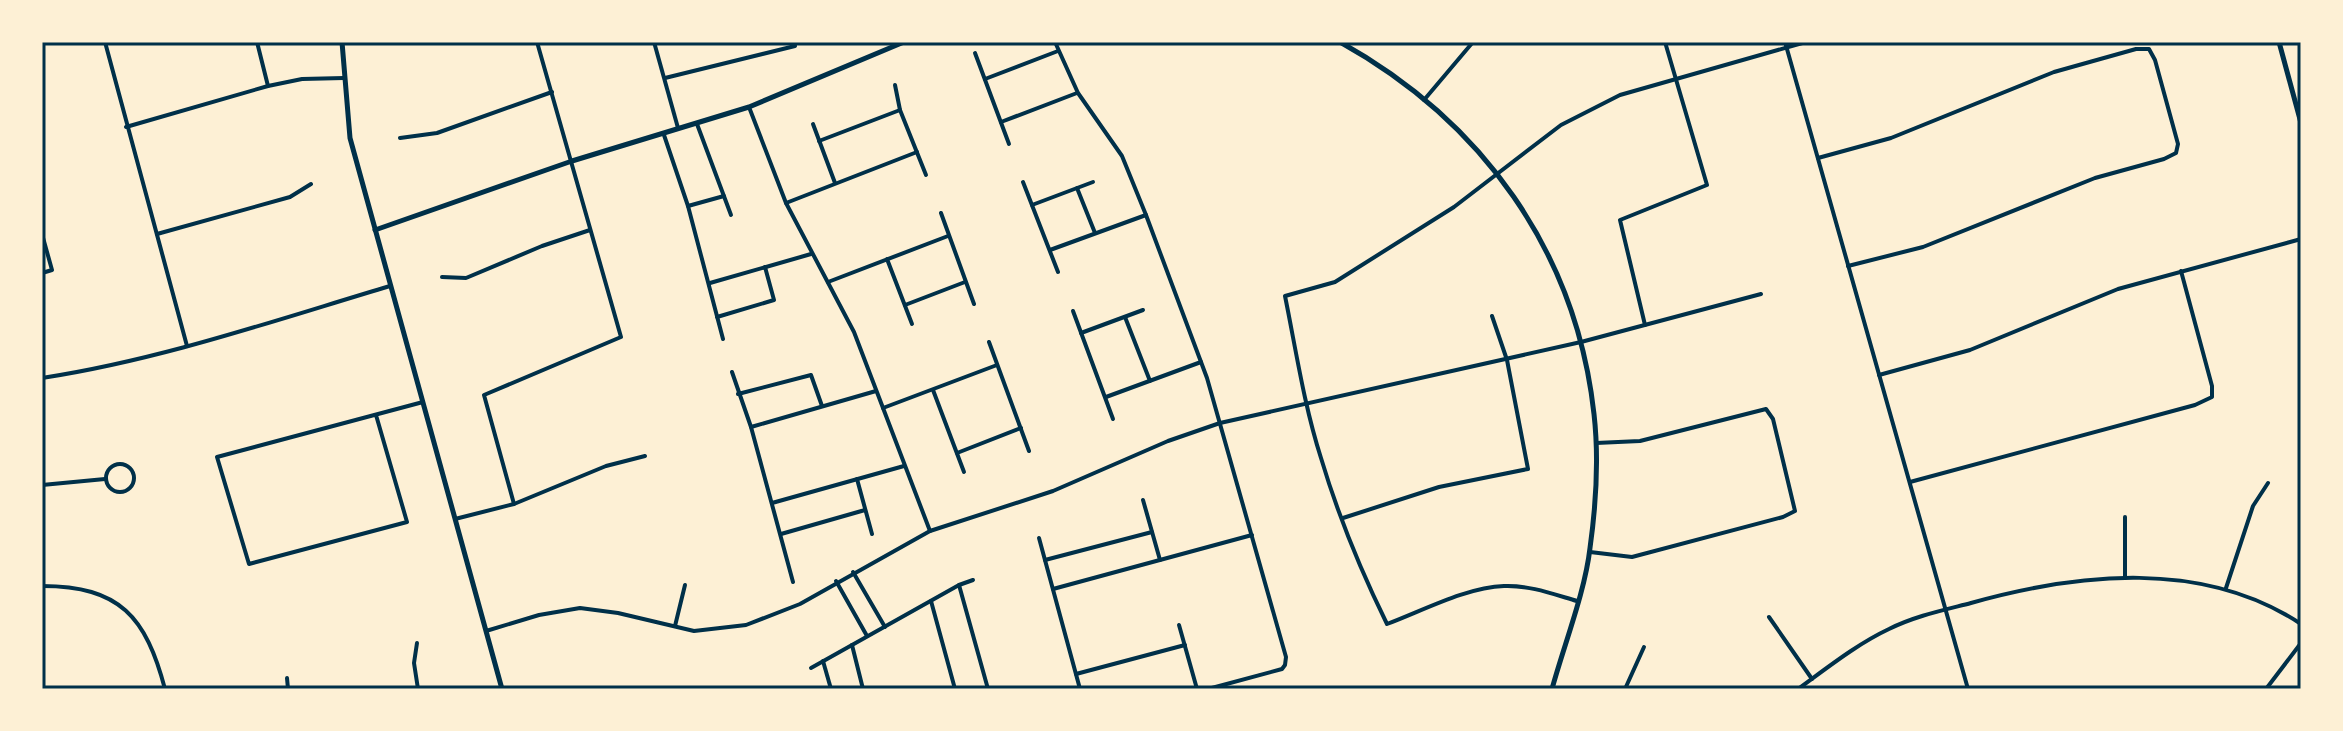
<svg xmlns="http://www.w3.org/2000/svg" width="2343" height="731" viewBox="0 0 2343 731" font-family="Commissioner,sans-serif">
<style>
.lines{fill:none;stroke-linecap:round;stroke-linejoin:round}
.minor{stroke:#003049;stroke-width:4}
.tertiary{stroke:#003049;stroke-width:5}
.neatline{fill:none;stroke:#003049;stroke-width:3}
</style>
<rect width="100%" height="100%" fill="#fdf0d5"/>
<g class="lines">
<!-- minor -->
<g class="minor">
<polyline points="105,42 187,346"/>
<polyline points="257,42 268,86"/>
<polyline points="654,42 678,128"/>
<polyline points="1055,42 1078,93 1122,156 1146,215 1207,378 1286,657 1285,665 1282,669 1208,689"/>
<polyline points="1785,42 1968,689"/>
<polyline points="975,53 1009,144"/>
<polyline points="665,78 795,46 794,42"/>
<polyline points="985,79 1058,51"/>
<polyline points="895,85 900,110 926,175"/>
<polyline points="1424,100 1473,42"/>
<polyline points="749,107 786,203 854,332 930,531"/>
<polyline points="1001,122 1077,93"/>
<polyline points="697,124 731,215"/>
<polyline points="813,124 835,183"/>
<polyline points="126,127 268,86 302,79 344,78"/>
<polyline points="664,135 688,206 723,339"/>
<polyline points="400,138 437,133 552,92"/>
<polyline points="819,141 900,110"/>
<polyline points="1818,158 1891,138 2054,72 2136,49 2149,49 2155,60 2178,144 2176,153 2164,159 2095,178 1923,247 1848,266"/>
<polyline points="1023,182 1058,272"/>
<polyline points="1077,188 1095,233"/>
<polyline points="786,203 917,152"/>
<polyline points="1032,205 1093,182"/>
<polyline points="688,206 724,196"/>
<polyline points="941,213 974,304"/>
<polyline points="42,234 52,270 42,273"/>
<polyline points="157,234 290,197 311,184"/>
<polyline points="1050,250 1146,215"/>
<polyline points="887,259 912,324"/>
<polyline points="442,277 466,278 542,246 590,230"/>
<polyline points="828,282 948,236"/>
<polyline points="710,283 811,254"/>
<polyline points="905,305 965,282"/>
<polyline points="1073,311 1113,419"/>
<polyline points="717,317 774,300 765,267"/>
<polyline points="1125,317 1150,381"/>
<polyline points="1645,325 1620,220 1707,185 1665,42"/>
<polyline points="1081,333 1143,310"/>
<polyline points="989,342 1029,451"/>
<polyline points="732,372 751,427 793,582"/>
<polyline points="1879,375 1970,350 2118,289 2301,239"/>
<path d="M 42,378 C 160,360 276,320 390,286"/>
<polyline points="933,390 964,472"/>
<polyline points="738,394 811,375 822,406"/>
<polyline points="1106,397 1201,362"/>
<polyline points="883,408 997,365"/>
<polyline points="376,415 407,522 249,564 217,457 423,402"/>
<polyline points="751,427 876,391"/>
<polyline points="957,453 1021,428"/>
<circle cx="120" cy="478" r="14"/>
<polyline points="857,479 872,534"/>
<polyline points="1910,482 2195,405 2212,397 2212,386 2181,271"/>
<polyline points="42,485 105,479"/>
<polyline points="1143,500 1160,560"/>
<polyline points="772,503 904,466"/>
<polyline points="514,504 484,395 621,337 537,42"/>
<polyline points="1343,518 1439,487 1528,469 1507,360 1492,316"/>
<polyline points="455,519 514,504 606,466 645,456"/>
<polyline points="781,534 865,510"/>
<polyline points="1039,538 1080,689"/>
<polyline points="1590,552 1632,557 1783,517 1795,511 1773,419 1766,409 1640,441 1596,443"/>
<polyline points="1045,560 1152,532"/>
<polyline points="853,572 885,627"/>
<polyline points="2125,578 2125,517"/>
<polyline points="836,581 867,636"/>
<polyline points="959,585 988,689"/>
<path d="M 42,586 C 120,586 146,617 165,689"/>
<polyline points="2226,588 2253,506 2268,483"/>
<polyline points="1053,589 1252,535"/>
<polyline points="931,601 955,689"/>
<path d="M 1577,601 C 1553,594 1529,585 1504,586 C 1467,587 1422,611 1387,624 C 1361,571 1338,515 1321,458 C 1304,405 1296,350 1285,296 L 1335,282 L 1454,207 L 1561,125 L 1620,95 L 1806,42"/>
<polyline points="1769,617 1812,679"/>
<polyline points="1179,625 1197,689"/>
<polyline points="675,626 685,585"/>
<polyline points="486,631 539,615 580,608 618,613 694,631 746,625 800,604 930,531 1053,491 1168,441 1220,423 1581,342 1761,294"/>
<polyline points="417,643 414,663 418,689"/>
<polyline points="852,645 863,689"/>
<polyline points="823,661 831,689"/>
<polyline points="811,668 959,585 973,580"/>
<polyline points="1076,674 1185,645"/>
<polyline points="287,678 288,689"/>
<polyline points="1625,689 1644,647"/>
<path d="M 1798,689 C 1827,668 1857,644 1889,629 C 1915,616 1944,610 1971,603 C 2078,573 2203,559 2301,624"/>
<polyline points="2266,689 2301,643"/>
</g>
<!-- tertiary -->
<g class="tertiary">
<polyline points="342,42 350,138 502,689"/>
<path d="M 1340,42 C 1482,121 1576,251 1594,414 C 1599,458 1596,505 1590,548 C 1585,592 1564,645 1552,689"/>
<polyline points="2279,42 2301,123"/>
<polyline points="375,230 572,161 749,107 904,42"/>
</g>
</g>
<!-- border -->
<rect width="2343" height="731" fill="none" stroke="#fdf0d5" stroke-width="88"/>
<rect x="44" y="44" width="2255" height="643" class="neatline"/>
</svg>
